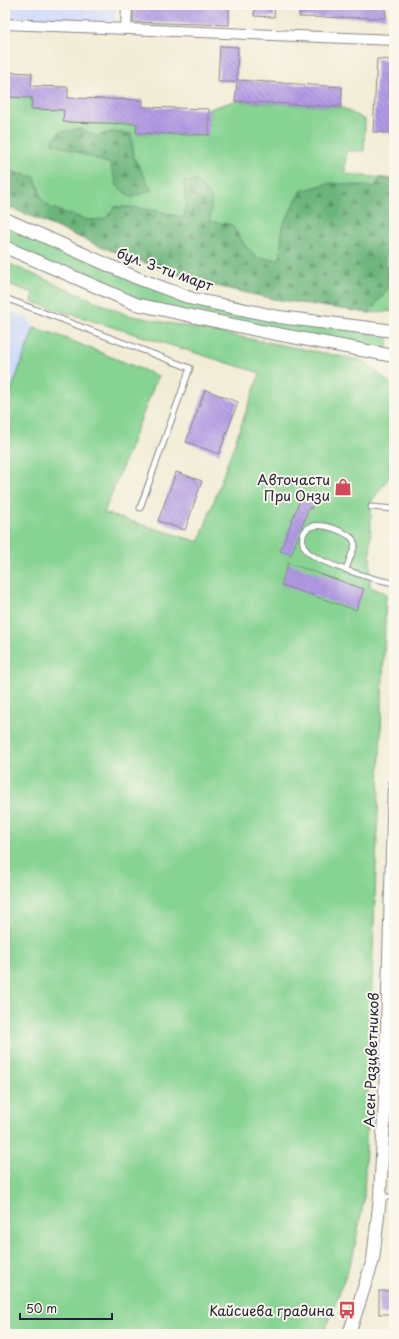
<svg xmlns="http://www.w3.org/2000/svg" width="399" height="1339" viewBox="0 0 399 1339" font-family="'Playpen Sans',sans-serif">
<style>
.built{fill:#cedafa}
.grass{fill:#86d392;stroke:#547a66}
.forest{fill:url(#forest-firs);stroke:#476c5c}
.building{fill:url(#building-back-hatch)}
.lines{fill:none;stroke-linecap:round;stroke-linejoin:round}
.service-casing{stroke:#8a8788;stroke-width:7}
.minor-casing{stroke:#8a8788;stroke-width:12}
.tertiary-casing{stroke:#8a8788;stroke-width:14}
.service{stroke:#fff;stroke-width:5}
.minor{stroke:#fff;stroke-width:10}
.tertiary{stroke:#fff;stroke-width:12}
.labels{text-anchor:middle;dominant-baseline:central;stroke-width:4;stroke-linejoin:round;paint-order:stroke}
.street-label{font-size:14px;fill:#22223b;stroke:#fbf7ec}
.poi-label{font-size:14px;fill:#22223b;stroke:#fbf7ec;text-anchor:end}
</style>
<defs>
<pattern id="forest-firs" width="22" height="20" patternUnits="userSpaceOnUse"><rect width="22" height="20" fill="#6cb57c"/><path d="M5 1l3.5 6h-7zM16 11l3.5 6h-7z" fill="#589367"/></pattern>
<pattern id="building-back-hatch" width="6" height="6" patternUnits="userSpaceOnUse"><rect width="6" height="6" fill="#b29ae5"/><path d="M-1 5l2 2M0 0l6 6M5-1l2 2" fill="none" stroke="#907dbb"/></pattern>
</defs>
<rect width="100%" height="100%" fill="#fbf7ec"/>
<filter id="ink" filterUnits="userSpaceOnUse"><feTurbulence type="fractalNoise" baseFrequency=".025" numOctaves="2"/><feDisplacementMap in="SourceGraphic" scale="8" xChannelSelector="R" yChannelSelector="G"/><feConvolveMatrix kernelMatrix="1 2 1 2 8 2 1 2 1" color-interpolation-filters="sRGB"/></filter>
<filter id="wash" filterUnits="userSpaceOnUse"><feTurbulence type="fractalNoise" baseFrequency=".012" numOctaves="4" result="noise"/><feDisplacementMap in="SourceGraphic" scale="16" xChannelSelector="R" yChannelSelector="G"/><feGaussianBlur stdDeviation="0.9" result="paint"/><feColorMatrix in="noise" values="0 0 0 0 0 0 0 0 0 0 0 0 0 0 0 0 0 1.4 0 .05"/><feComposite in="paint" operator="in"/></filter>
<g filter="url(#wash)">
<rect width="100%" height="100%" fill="#f1ecd5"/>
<!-- built -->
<g class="built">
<polygon points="5,5 116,5 115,22 5,17"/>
<polygon points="5,309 28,318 34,328 5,407"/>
</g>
<!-- grass -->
<g class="grass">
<polygon points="5,97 32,98 31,109 64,110 64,122 137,124 137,133 208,135 209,109 235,101 341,107 365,120 364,151 346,151 345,174 394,179 394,311 369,313 274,299 199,282 102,247 5,205"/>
<polygon points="5,219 193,299 389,331 386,355 136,304 5,247"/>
<polygon points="5,262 127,315 364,361 393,386 390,476 371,502 370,587 386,593 364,1200 353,1255 324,1334 5,1334 5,407 34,328 55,334 158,376 104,513 199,542 260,373 32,302 33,293 5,283"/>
</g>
<!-- forest -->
<g class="forest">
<polygon points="80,129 97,136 110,132 131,134 134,158 152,190 131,198 117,186 110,164 52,143 59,132"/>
<path d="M 5,170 L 35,177 L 42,199 L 51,208 L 88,220 L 105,219 L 115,207 C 140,206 160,211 184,218 L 186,202 L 183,182 L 196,181 L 212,198 L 210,221 L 232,225 L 244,244 L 257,258 L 280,259 L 282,227 L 301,191 L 330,183 L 374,187 L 381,178 L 394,181 L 394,243 L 384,258 L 391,285 L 369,313 L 274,299 L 199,282 L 102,247 L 5,205 Z"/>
</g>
<g id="blocks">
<!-- building -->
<g class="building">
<polygon points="133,5 229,5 229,25 133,22"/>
<polygon points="255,5 275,5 274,17 254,16"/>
<polygon points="300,5 385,5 386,18 299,17"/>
<polygon points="220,46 238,47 237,80 342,87 341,107 235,101 237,82 218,82"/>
<polygon points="377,59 394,60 394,133 373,132"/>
<polygon points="5,72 32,73 31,86 68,87 68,98 143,100 143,107 209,109 209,135 136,133 137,124 63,122 64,110 31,109 32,98 5,97"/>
<polygon points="205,390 238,402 219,454 186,442"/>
<polygon points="176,472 202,481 185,530 158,521"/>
<polygon points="302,495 314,500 311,509 309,508 291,555 280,551"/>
<polygon points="288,563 364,589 356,610 281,585"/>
<rect x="379" y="1291" width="15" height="23"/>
</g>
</g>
</g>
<g filter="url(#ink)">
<use href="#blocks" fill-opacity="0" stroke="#8a8788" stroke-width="1"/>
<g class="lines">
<!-- service casing -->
<g class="service-casing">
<g id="service">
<polyline points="5,298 190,368 140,508"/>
<polyline points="371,507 394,509"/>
<path d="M 346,569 L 355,545 L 353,539 C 344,530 309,516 303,535 C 302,540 303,546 306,550 C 316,563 376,580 394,583"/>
<polyline points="385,1097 394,1097"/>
<polyline points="380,1197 394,1197"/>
</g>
</g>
<!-- minor casing -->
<g class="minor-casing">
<g id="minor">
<polyline points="5,24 394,40"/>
<polyline points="126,29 127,5"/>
</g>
</g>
<!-- tertiary casing -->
<g class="tertiary-casing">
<g id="tertiary">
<polyline points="5,219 137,278 193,299 279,317 394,331"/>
<polyline points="5,247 136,304 261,331 394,356"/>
<polyline points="349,1334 373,1260 380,1197 385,1097 394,784"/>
</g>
</g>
<!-- service -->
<use href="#service" class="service"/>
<!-- minor -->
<use href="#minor" class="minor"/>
<!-- tertiary -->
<use href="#tertiary" class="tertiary"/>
</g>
</g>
<!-- icons -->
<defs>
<g id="shop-bare" transform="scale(1.38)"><path d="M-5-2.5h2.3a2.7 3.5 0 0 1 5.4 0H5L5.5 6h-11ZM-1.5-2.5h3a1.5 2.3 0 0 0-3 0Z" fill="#d1495b" stroke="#fbf7ec" stroke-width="2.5" paint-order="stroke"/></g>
<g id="bus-bare" transform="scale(1.38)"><path d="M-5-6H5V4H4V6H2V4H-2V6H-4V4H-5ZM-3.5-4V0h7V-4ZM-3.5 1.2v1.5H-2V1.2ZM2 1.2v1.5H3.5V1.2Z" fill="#d1495b" stroke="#fbf7ec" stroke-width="2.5" paint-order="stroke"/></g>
</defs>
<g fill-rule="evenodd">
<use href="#shop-bare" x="343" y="487"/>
<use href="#bus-bare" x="347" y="1310"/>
</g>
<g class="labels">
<!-- street labels -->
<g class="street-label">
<text transform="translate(165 269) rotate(20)">бул. 3-ти март</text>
<text transform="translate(371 1060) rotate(-88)">Асен Разцветников</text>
</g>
<!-- poi labels -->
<g class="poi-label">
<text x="330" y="479">Авточасти<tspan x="330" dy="16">При Онзи</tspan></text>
<text x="334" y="1310">Кайсиева градина</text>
</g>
</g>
<!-- margin -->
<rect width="399" height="1339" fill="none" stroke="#fbf7ec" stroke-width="20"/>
<!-- scale -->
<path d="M20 1313v6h92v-6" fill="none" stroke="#22223b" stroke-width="2"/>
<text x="26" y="1313" font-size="12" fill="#22223b" stroke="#fbf7ec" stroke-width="3" paint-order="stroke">50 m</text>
</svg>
